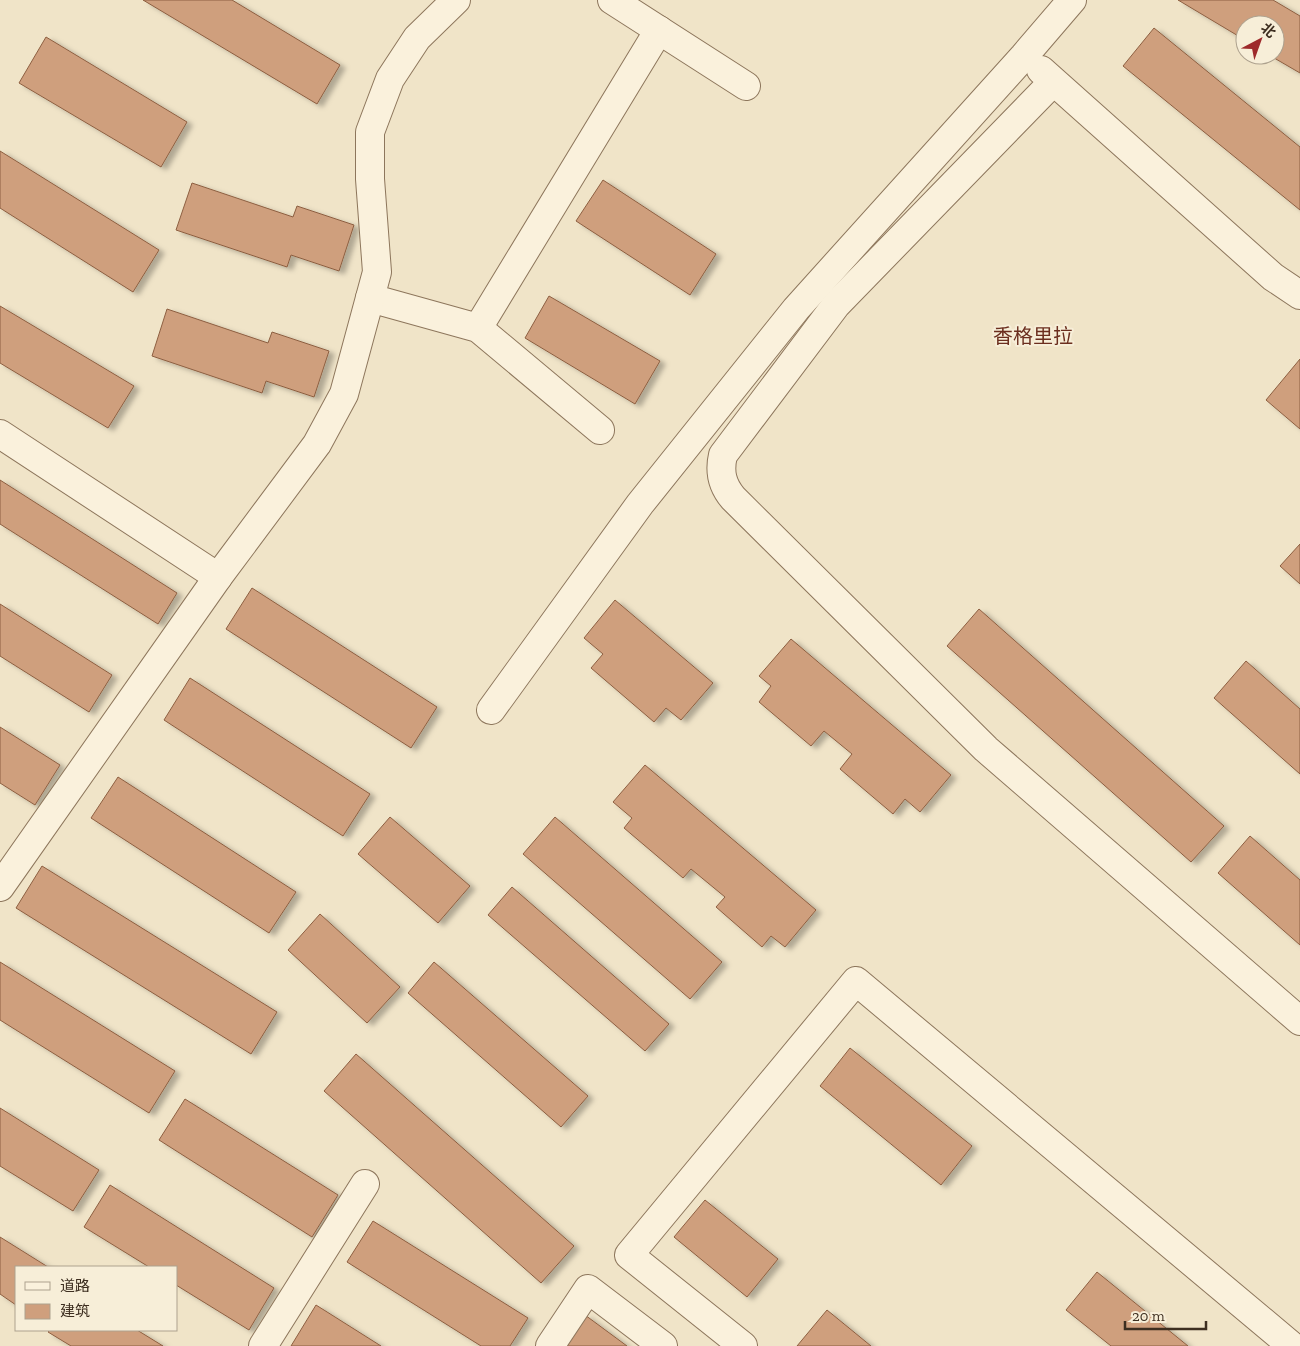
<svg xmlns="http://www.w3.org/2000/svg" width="1300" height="1346" viewBox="0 0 1300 1346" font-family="'Zilla Slab','Noto Sans SC',serif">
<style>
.building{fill:#cf9f7d;stroke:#8d5f41;filter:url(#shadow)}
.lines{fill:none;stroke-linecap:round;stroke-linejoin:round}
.minor-casing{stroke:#8d765c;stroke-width:30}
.minor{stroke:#faf1dc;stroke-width:28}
.labels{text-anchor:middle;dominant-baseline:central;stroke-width:4;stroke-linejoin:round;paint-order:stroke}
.neighbourhood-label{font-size:20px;fill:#6b2e1e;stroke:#f7eed8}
</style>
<defs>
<filter id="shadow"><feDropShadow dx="5.5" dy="3" stdDeviation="2.5" flood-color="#0004"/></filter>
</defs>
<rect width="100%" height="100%" fill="#f0e4c8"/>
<!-- building -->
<g class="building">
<polygon points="143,0 232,0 340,65 317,104"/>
<polygon points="1178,0 1273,0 1300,16 1300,73 1269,55 1275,55 1275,25 1245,25 1245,40"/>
<polygon points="1154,28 1300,147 1300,210 1123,66"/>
<polygon points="46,37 187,122 161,167 19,83"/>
<polygon points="0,151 159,250 133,292 0,208"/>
<polygon points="603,180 716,254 690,295 576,221"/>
<polygon points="192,183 293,217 297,206 354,225 339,271 291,255 287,267 176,230"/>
<polygon points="549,296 660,361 635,404 525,338"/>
<polygon points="0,306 134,386 108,428 0,363"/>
<polygon points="167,309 268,343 272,332 329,351 314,397 266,381 262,393 152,356"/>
<polygon points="1300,359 1300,429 1266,400"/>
<polygon points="0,480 177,593 158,624 0,524"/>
<polygon points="1300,544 1300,584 1280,566"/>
<polygon points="252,588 437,707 411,748 226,629"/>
<polygon points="615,600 713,683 681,720 666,708 654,722 591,668 603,654 584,638"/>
<polygon points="0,604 112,675 89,712 0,656"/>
<polygon points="979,609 1224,826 1191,862 947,646"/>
<polygon points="791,639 951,775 920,812 905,799 893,814 840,769 852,754 824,731 811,746 759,702 771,686 759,676"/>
<polygon points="1246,661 1300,709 1300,774 1214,698"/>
<polygon points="190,678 370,794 343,836 164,720"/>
<polygon points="0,727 60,765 35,805 0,783"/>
<polygon points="645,765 816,910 785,947 771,936 762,947 716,907 725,897 691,869 683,878 624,828 632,818 613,802"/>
<polygon points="118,777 296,892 269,933 91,818"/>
<polygon points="390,817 470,886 438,923 358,854"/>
<polygon points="555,817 722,962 690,999 523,854"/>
<polygon points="1250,836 1300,880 1300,945 1218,873"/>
<polygon points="42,866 277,1012 251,1054 16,908"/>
<polygon points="512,887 669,1024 645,1051 488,915"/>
<polygon points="320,914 400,987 367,1023 288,950"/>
<polygon points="0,962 175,1071 149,1113 0,1020"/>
<polygon points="434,962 588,1096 561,1127 408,993"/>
<polygon points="850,1048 972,1146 941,1185 820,1086"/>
<polygon points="356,1054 574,1246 541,1283 324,1091"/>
<polygon points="185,1099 338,1195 312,1237 159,1140"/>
<polygon points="0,1108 99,1170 73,1211 0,1166"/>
<polygon points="110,1185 274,1288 249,1330 176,1285 176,1267 149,1267 84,1227"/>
<polygon points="705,1200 778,1259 747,1297 674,1237"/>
<polygon points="373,1221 528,1318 510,1346 481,1346 347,1262"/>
<polygon points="0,1237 48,1267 16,1267 16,1305 0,1294"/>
<polygon points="1097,1272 1188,1346 1111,1346 1066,1310"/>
<polygon points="316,1305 381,1346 291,1346"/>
<polygon points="827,1310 871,1346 797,1346"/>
<polygon points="585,1315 627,1346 562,1346"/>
<polygon points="50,1330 137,1330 163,1346 71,1346 48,1332"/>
</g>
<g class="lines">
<!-- minor casing -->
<g class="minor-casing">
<g id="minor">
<polyline points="612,0 746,86"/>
<polyline points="1041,70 1273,277 1300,295"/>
<path d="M 1053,82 L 836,305 L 723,455 C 719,472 722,485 733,498 L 986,749 L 1300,1021"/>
<polyline points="370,298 478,328 600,430"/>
<polyline points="478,328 659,30"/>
<polyline points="0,434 218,577"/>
<polyline points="491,710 640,504 796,309 1024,56 1072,0"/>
<polyline points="0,887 218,577 317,444 344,394 377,272 370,179 370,132 390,79 417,38 456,0"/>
<polyline points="263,1346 365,1184"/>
<polyline points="550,1346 588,1289 663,1346"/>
<polyline points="743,1346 629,1255 856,981 1292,1346"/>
</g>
</g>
<!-- minor -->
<use href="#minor" class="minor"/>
</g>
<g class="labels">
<!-- neighbourhood labels -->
<g class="neighbourhood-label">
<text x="1033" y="336">香格里拉</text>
</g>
</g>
<!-- legend -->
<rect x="15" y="1266" width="162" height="65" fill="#f7eed8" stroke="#ada18e"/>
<rect x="25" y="1282" width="25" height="8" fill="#faf1dc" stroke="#ada18e"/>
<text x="60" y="1291" font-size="15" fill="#3d2e20">道路</text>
<rect x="25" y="1304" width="25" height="15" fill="#cf9f7d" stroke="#ada18e"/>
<text x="60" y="1316" font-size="15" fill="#3d2e20">建筑</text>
<!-- north arrow -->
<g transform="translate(1260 40) rotate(41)"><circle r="24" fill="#f7eed8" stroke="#ada18e"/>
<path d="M0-4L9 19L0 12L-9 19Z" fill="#9e2a2b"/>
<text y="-8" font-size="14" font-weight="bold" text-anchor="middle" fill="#3d2e20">北</text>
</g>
<!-- scale -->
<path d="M1125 1321v8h81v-8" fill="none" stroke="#3d2e20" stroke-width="2.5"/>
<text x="1132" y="1321" font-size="15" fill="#3d2e20" stroke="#f7eed8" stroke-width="4" paint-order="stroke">20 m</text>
</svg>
